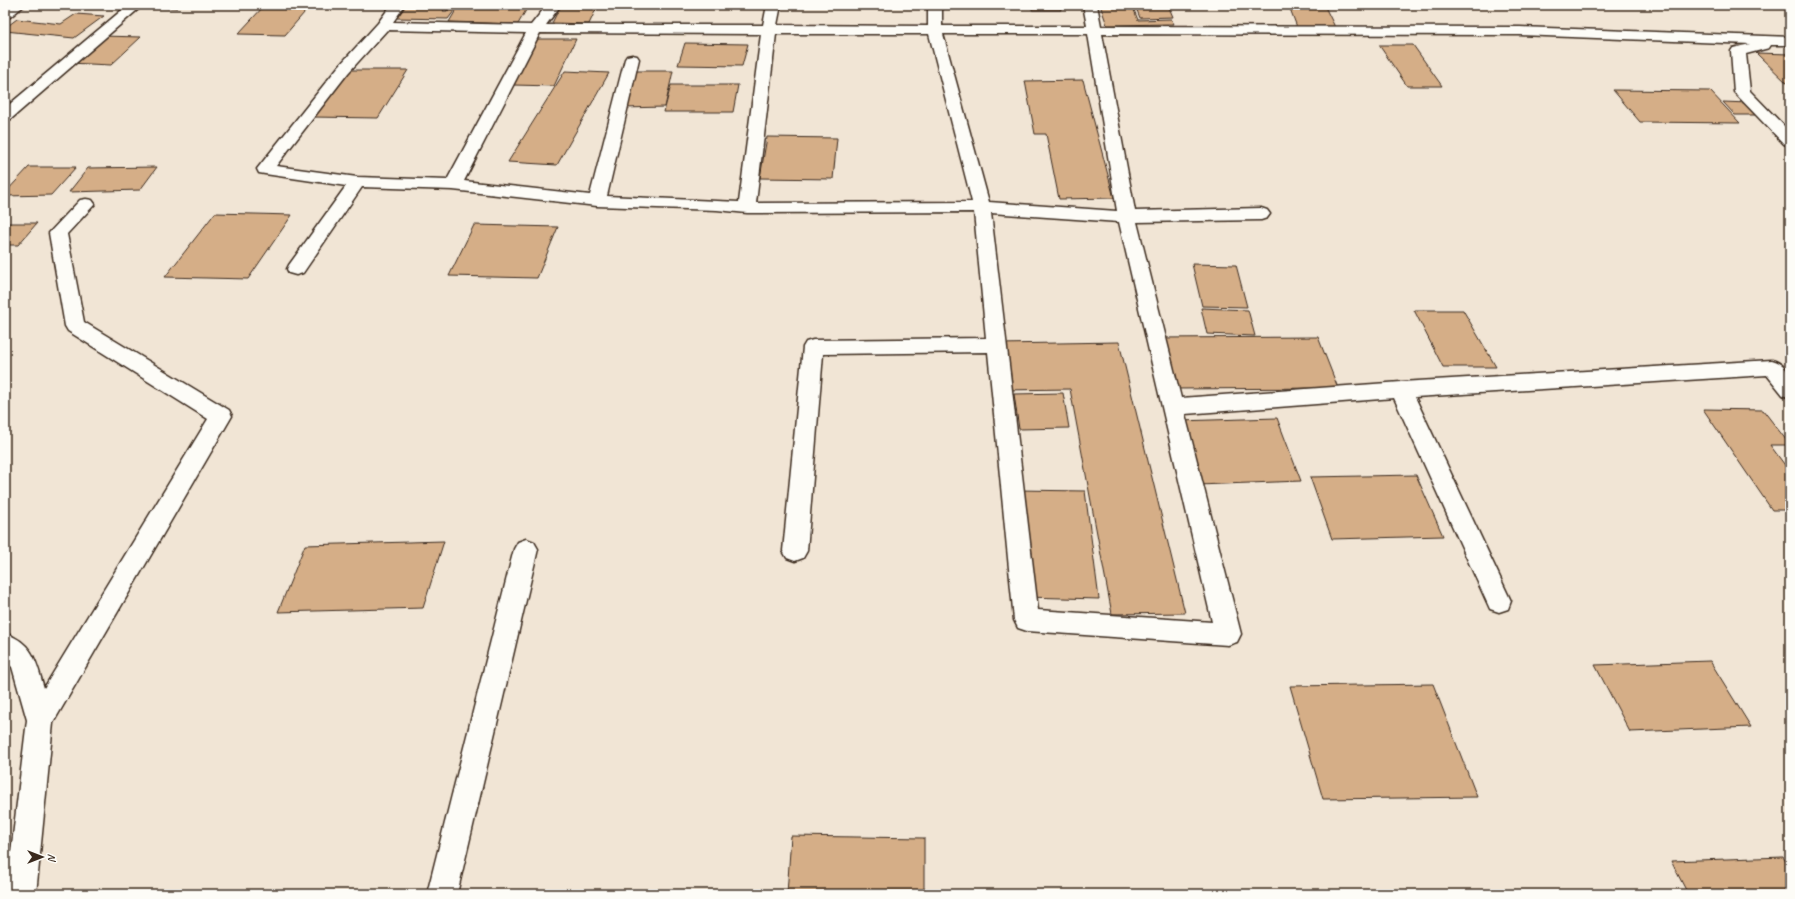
<svg xmlns="http://www.w3.org/2000/svg" width="1795" height="899" viewBox="0 0 1795 899" font-family="Caveat,sans-serif">
<style>
.building{fill:#d5ae87;stroke:#3b2a1e}
.lines{fill:none;stroke-linecap:round;stroke-linejoin:round}
.minor-casing{stroke:#3b2a1e;stroke-width:3}
.minor{fill:#fdfcf7;fill-rule:evenodd}
</style>
<rect width="100%" height="100%" fill="#f1e5d5"/>
<filter id="ink" filterUnits="userSpaceOnUse"><feTurbulence type="fractalNoise" baseFrequency=".025" numOctaves="2"/><feDisplacementMap in="SourceGraphic" scale="8" xChannelSelector="R" yChannelSelector="G"/><feConvolveMatrix kernelMatrix="1 2 1 2 8 2 1 2 1" color-interpolation-filters="sRGB"/></filter>
<g filter="url(#ink)">
<!-- building -->
<g class="building">
<polygon points="148,5 180,5 177,8 146,7"/>
<polygon points="265,5 311,5 285,35 238,34"/>
<polygon points="406,5 447,5 443,11 454,11 448,19 396,18"/>
<polygon points="449,5 529,5 518,24 449,22 456,10 446,10"/>
<polygon points="561,5 598,5 589,24 552,23"/>
<polygon points="1032,5 1060,5 1061,10 1032,10"/>
<polygon points="1100,5 1132,5 1138,20 1171,19 1174,24 1107,25"/>
<polygon points="1135,5 1168,5 1173,17 1140,18"/>
<polygon points="1725,5 1771,5 1772,6 1726,6"/>
<polygon points="1289,6 1325,7 1335,27 1297,27"/>
<polygon points="76,14 104,16 74,38 5,31 5,28 17,19 61,24"/>
<polygon points="101,36 141,37 111,65 69,63"/>
<polygon points="537,39 576,39 554,86 513,85"/>
<polygon points="685,43 748,44 742,66 678,65"/>
<polygon points="1379,45 1413,45 1442,86 1407,86"/>
<polygon points="1756,53 1790,54 1790,86"/>
<polygon points="346,70 408,70 378,118 312,117"/>
<polygon points="565,71 609,73 557,165 508,162"/>
<polygon points="633,71 673,71 665,107 623,108"/>
<polygon points="1083,80 1114,198 1059,199 1046,134 1035,134 1025,81"/>
<polygon points="671,85 738,85 733,112 664,112"/>
<polygon points="1613,90 1710,91 1740,123 1640,122"/>
<polygon points="1723,102 1749,103 1761,115 1735,115"/>
<polygon points="767,137 837,138 833,179 760,178"/>
<polygon points="29,167 76,167 51,195 5,196 5,193"/>
<polygon points="157,167 140,190 69,192 88,168"/>
<polygon points="215,213 292,215 248,279 165,277"/>
<polygon points="5,223 37,223 18,245 5,245"/>
<polygon points="474,225 558,227 537,278 449,276"/>
<polygon points="1192,264 1236,265 1247,307 1202,306"/>
<polygon points="1201,308 1248,310 1255,336 1207,334"/>
<polygon points="1414,310 1463,310 1496,367 1443,367"/>
<polygon points="1318,337 1338,388 1171,389 1158,338"/>
<polygon points="1119,342 1185,613 1112,614 1070,389 1005,390 999,344"/>
<polygon points="1063,393 1069,428 1019,429 1014,394"/>
<polygon points="1703,409 1763,410 1790,445 1770,445 1790,472 1790,510 1772,510"/>
<polygon points="1277,418 1301,481 1198,485 1179,421"/>
<polygon points="1416,475 1443,536 1332,539 1310,477"/>
<polygon points="1018,490 1085,491 1099,599 1025,597"/>
<polygon points="444,541 423,608 278,612 305,545"/>
<polygon points="1710,661 1751,727 1630,732 1595,665"/>
<polygon points="1433,684 1477,797 1323,799 1290,686"/>
<polygon points="791,836 924,838 924,894 787,894"/>
<polygon points="1783,857 1790,868 1790,894 1688,894 1671,861"/>
</g>
<g class="lines">
<!-- minor casing -->
<g class="minor-casing">
<g id="minor">
<polygon points="9,5 25,5 10,17 5,18 5,8"/>
<polygon points="128,5 143,5 11,119 5,121 5,108"/>
<path d="M 391,5 L 405,5 L 393,22 L 531,25 L 547,5 L 561,5 L 546,25 L 763,25 L 767,5 L 781,5 L 777,25 L 928,26 L 928,5 L 942,5 L 942,26 L 1087,26 L 1083,5 L 1097,5 L 1101,26 L 1520,27 L 1790,37 L 1790,45 L 1771,45 L 1769,48 L 1746,54 L 1750,91 L 1790,132 L 1790,146 L 1784,144 L 1734,92 L 1731,51 L 1733,48 L 1750,44 L 1520,35 L 1102,34 L 1135,211 L 1261,208 L 1267,210 L 1270,214 L 1267,218 L 1261,220 L 1137,222 L 1181,398 L 1401,382 L 1772,360 C 1791,365 1790,381 1790,398 L 1783,395 L 1767,375 L 1415,397 L 1511,601 L 1508,609 L 1499,612 L 1490,609 L 1394,398 L 1185,414 L 1241,634 L 1237,642 L 1228,645 L 1027,631 L 1018,628 L 1014,620 L 988,352 L 823,354 L 807,551 L 803,558 L 795,561 L 787,558 L 783,551 L 803,347 L 806,342 L 813,340 L 986,338 L 974,212 L 747,213 L 717,210 L 597,206 L 453,190 L 362,187 L 303,273 L 296,275 L 289,273 L 287,269 L 289,265 L 346,186 L 265,174 L 259,173 L 257,169 L 338,67 L 378,23 ZM 387,30 L 526,33 L 447,180 L 357,177 L 276,166 L 348,73 ZM 540,33 L 761,34 L 739,202 L 607,196 L 639,59 L 637,56 L 632,55 L 627,56 L 625,59 L 590,195 L 464,181 ZM 776,34 L 929,34 L 972,202 L 756,203 ZM 943,34 L 1088,34 L 1117,211 L 989,202 ZM 991,213 L 1119,222 L 1212,622 L 1038,610 Z"/>
<path d="M 86,199 L 92,200 L 95,204 L 67,234 L 84,322 L 229,410 L 232,416 L 53,723 L 36,894 L 6,894 L 27,720 L 12,667 L 5,661 L 5,633 C 34,644 36,661 44,688 L 208,419 L 68,331 L 65,326 L 49,233 L 80,200 Z"/>
<polygon points="526,539 534,542 538,549 457,894 427,894 514,549 518,542"/>
</g>
</g>
<!-- minor -->
<use href="#minor" class="minor"/>
</g>
</g>
<!-- margin -->
<rect width="1795" height="899" fill="none" stroke="#fdfcf7" stroke-width="20"/>
<rect x="10" y="10" width="1775" height="879" fill="none" stroke="#3b2a1e" stroke-width="1.5" filter="url(#ink)"/>
<!-- north arrow -->
<g transform="translate(42 857) rotate(90)" stroke="#fdfcf7" stroke-width="3" paint-order="stroke">
<path d="M0-3L7 15L0 10L-7 15Z" fill="#3b2a1e"/>
<text y="-6" font-size="11" font-weight="bold" text-anchor="middle" fill="#3b2a1e">N</text>
</g>
</svg>
